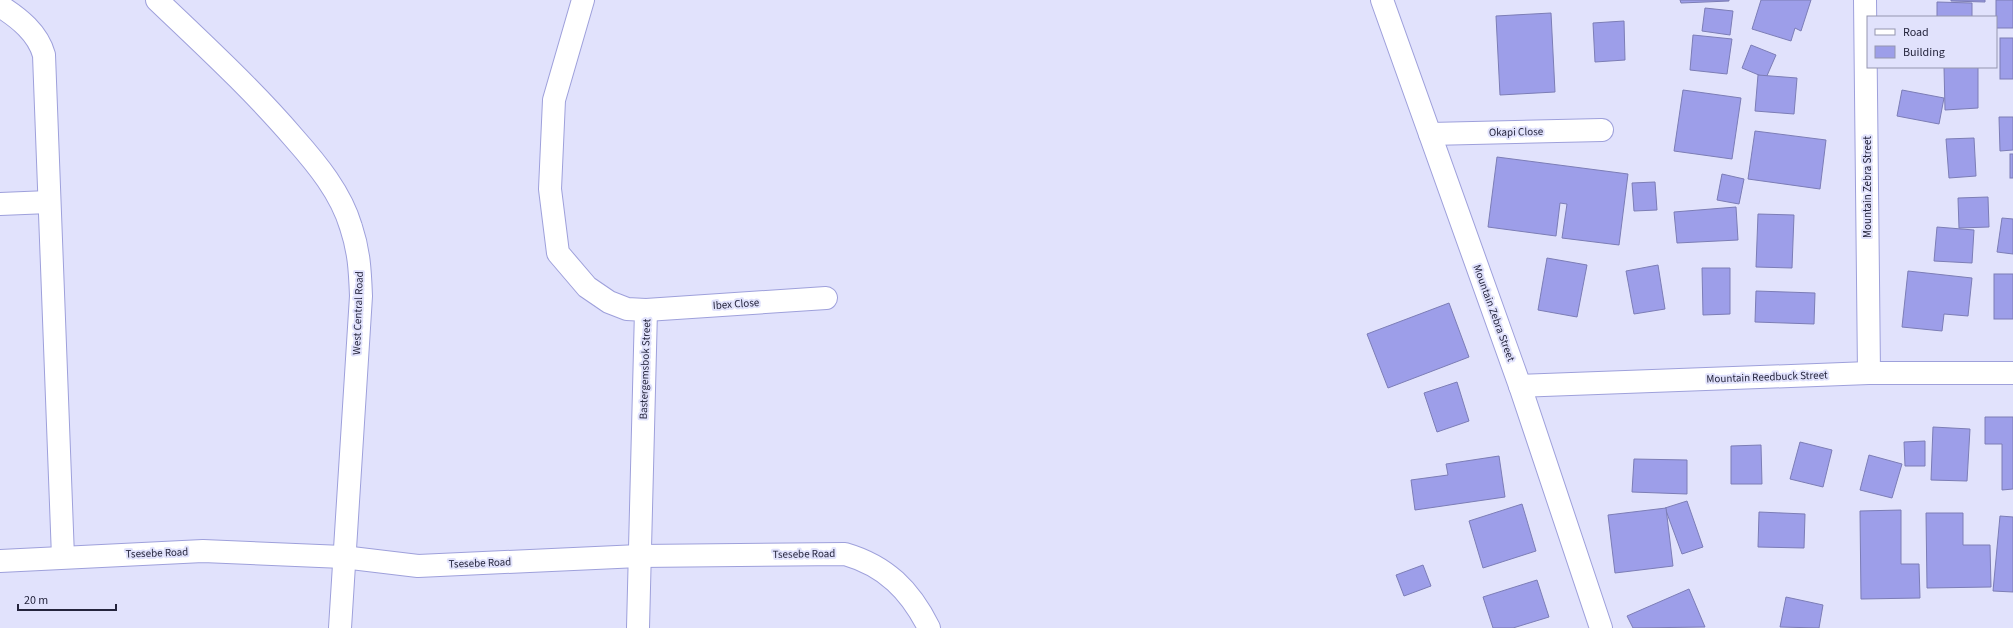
<svg xmlns="http://www.w3.org/2000/svg" width="2013" height="628" viewBox="0 0 2013 628" font-family="'Source Sans 3',sans-serif">
<style>
.building{fill:#9d9ee9;stroke:#7c7db6}
.lines{fill:none;stroke-linecap:round;stroke-linejoin:round}
.minor-casing{stroke:#9ea0db;stroke-width:24}
.minor{stroke:#fff;stroke-width:22}
.labels{text-anchor:middle;dominant-baseline:central;stroke-width:4;stroke-linejoin:round;paint-order:stroke}
.street-label{font-size:11px;fill:#24243c;stroke:#e1e2fc}
</style>
<rect width="100%" height="100%" fill="#e1e2fc"/>
<!-- building -->
<g class="building">
<polygon points="1680,0 1729,0 1729,1 1681,3"/>
<polygon points="1761,0 1811,0 1801,31 1795,28 1791,41 1752,29"/>
<polygon points="1951,0 1985,0 1985,2 1951,1"/>
<rect x="1996" y="0" width="17" height="28"/>
<polygon points="1937,2 1972,3 1972,17 1937,17"/>
<polygon points="1705,8 1733,11 1730,35 1702,31"/>
<polygon points="1551,13 1555,92 1500,95 1496,16"/>
<polygon points="1624,21 1625,60 1595,62 1593,23"/>
<polygon points="1693,35 1732,39 1727,74 1690,70"/>
<rect x="2000" y="38" width="13" height="41"/>
<polygon points="1751,45 1776,55 1766,78 1742,68"/>
<polygon points="1944,67 1978,67 1978,108 1945,110"/>
<polygon points="1758,75 1797,78 1794,114 1755,111"/>
<polygon points="1683,90 1741,98 1732,159 1674,151"/>
<polygon points="1902,90 1944,98 1939,124 1897,116"/>
<polygon points="1999,117 2013,117 2013,150 2000,151"/>
<polygon points="1755,131 1826,140 1820,189 1748,179"/>
<polygon points="1974,138 1976,176 1949,178 1946,139"/>
<rect x="2010" y="154" width="3" height="24"/>
<polygon points="1497,157 1628,174 1619,245 1562,238 1567,204 1560,203 1556,236 1488,227"/>
<polygon points="1722,174 1744,179 1739,204 1717,200"/>
<polygon points="1655,182 1657,210 1634,211 1632,183"/>
<polygon points="1988,197 1989,227 1959,228 1958,198"/>
<polygon points="1736,207 1738,240 1677,243 1674,212"/>
<polygon points="1758,214 1794,215 1792,268 1756,267"/>
<polygon points="2002,218 2013,219 2013,254 1997,252"/>
<polygon points="1937,227 1974,230 1972,263 1934,261"/>
<polygon points="1547,258 1587,265 1577,317 1538,310"/>
<polygon points="1658,265 1665,309 1634,314 1626,271"/>
<polygon points="1702,268 1730,268 1730,314 1703,315"/>
<polygon points="1908,271 1972,278 1968,316 1944,314 1942,331 1902,327"/>
<rect x="1994" y="274" width="19" height="45"/>
<polygon points="1756,291 1815,293 1814,324 1755,322"/>
<polygon points="1449,303 1469,357 1388,388 1367,334"/>
<polygon points="1457,382 1469,421 1437,432 1424,393"/>
<polygon points="1985,417 2013,417 2013,489 2002,490 2002,444 1985,444"/>
<polygon points="1933,427 1970,429 1967,481 1931,480"/>
<polygon points="1925,441 1925,466 1905,466 1904,442"/>
<polygon points="1800,442 1832,450 1823,487 1790,479"/>
<polygon points="1761,445 1762,484 1731,484 1731,446"/>
<polygon points="1869,455 1902,464 1892,498 1860,490"/>
<polygon points="1499,456 1505,497 1415,510 1411,480 1448,475 1446,464"/>
<polygon points="1634,459 1687,460 1687,494 1632,492"/>
<polygon points="1687,501 1703,547 1682,554 1665,508"/>
<polygon points="1522,504 1536,551 1483,568 1469,521"/>
<polygon points="1666,508 1673,566 1615,573 1608,515"/>
<polygon points="1901,510 1901,564 1919,564 1920,598 1861,599 1860,511"/>
<polygon points="1759,512 1805,514 1804,548 1758,547"/>
<polygon points="1926,513 1963,513 1963,545 1990,545 1991,587 1927,588"/>
<polygon points="2000,516 2013,517 2013,592 1993,591"/>
<polygon points="1423,565 1431,586 1404,596 1396,575"/>
<polygon points="1537,580 1549,617 1513,628 1493,628 1483,597"/>
<polygon points="1689,589 1705,627 1633,628 1627,616"/>
<polygon points="1786,597 1823,605 1819,628 1780,627"/>
</g>
<g class="lines">
<!-- minor casing -->
<g class="minor-casing">
<g id="minor">
<path d="M 157,0 C 204,45 252,89 294,138 C 317,164 341,193 351,227 C 359,251 360,270 361,296 L 340,628"/>
<polyline points="583,0 554,100 550,189 558,253 587,287 609,302 627,309 646,310 638,628"/>
<polyline points="1382,0 1520,386 1601,628"/>
<polyline points="1865,0 1869,373"/>
<path d="M 0,6 C 19,18 38,33 44,55 L 63,557"/>
<polyline points="1430,134 1602,130"/>
<polyline points="0,204 49,202"/>
<polyline points="646,310 826,298"/>
<polyline points="1520,386 1869,373 2013,373"/>
<path d="M 0,561 L 203,551 L 343,557 L 418,566 L 639,556 L 845,554 C 886,566 910,590 929,628"/>
</g>
</g>
<!-- minor -->
<use href="#minor" class="minor"/>
</g>
<g class="labels">
<!-- street labels -->
<g class="street-label">
<text transform="translate(1516 132) rotate(-1)">Okapi Close</text>
<text transform="translate(1867 187) rotate(-90)">Mountain Zebra Street</text>
<text transform="translate(736 304) rotate(-4)">Ibex Close</text>
<text transform="translate(358 313) rotate(-88)">West Central Road</text>
<text transform="translate(1494 313) rotate(70)">Mountain Zebra Street</text>
<text transform="translate(645 369) rotate(-88)">Bastergemsbok Street</text>
<text transform="translate(1767 377) rotate(-2)">Mountain Reedbuck Street</text>
<text transform="translate(157 553) rotate(-2)">Tsesebe Road</text>
<text transform="translate(804 554) rotate(-1)">Tsesebe Road</text>
<text transform="translate(480 563) rotate(-2)">Tsesebe Road</text>
</g>
</g>
<!-- legend -->
<rect x="1867" y="16" width="130" height="52" fill="#e1e2fc" stroke="#9596af"/>
<rect x="1875" y="29" width="20" height="6" fill="#ffffff" stroke="#9596af"/>
<text x="1903" y="36" font-size="12" fill="#24243c">Road</text>
<rect x="1875" y="46" width="20" height="12" fill="#9d9ee9" stroke="#9596af"/>
<text x="1903" y="56" font-size="12" fill="#24243c">Building</text>
<!-- scale -->
<path d="M18 604v6h98v-6" fill="none" stroke="#24243c" stroke-width="2"/>
<text x="24" y="604" font-size="12" fill="#24243c" stroke="#e1e2fc" stroke-width="3" paint-order="stroke">20 m</text>
</svg>
